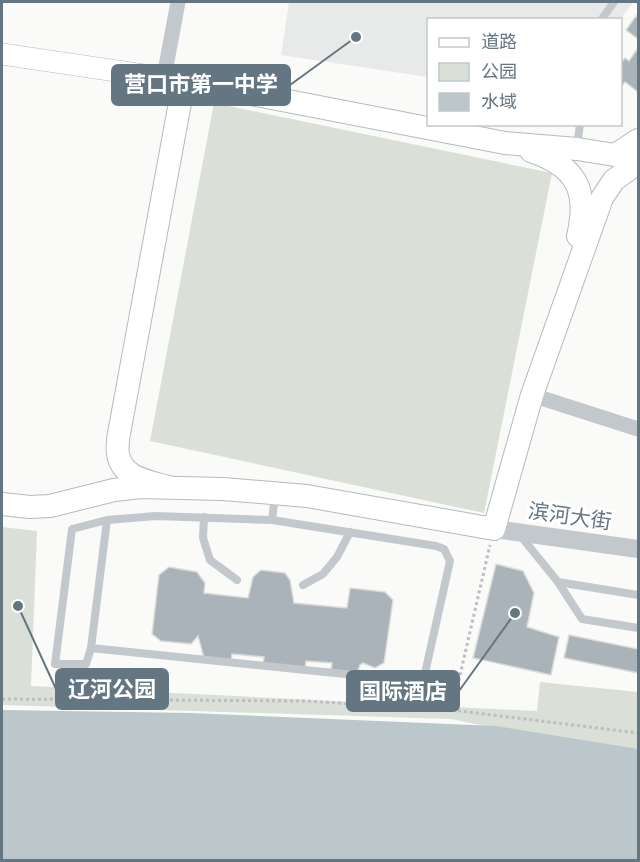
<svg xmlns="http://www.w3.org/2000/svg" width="640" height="862" viewBox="0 0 640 862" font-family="Helvetica,'Noto Sans SC',sans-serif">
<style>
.built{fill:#e8e9e9}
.green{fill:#dadfd7}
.water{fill:#bbc7cb}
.building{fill:#aab3b9;stroke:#dcdcda;stroke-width:1.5}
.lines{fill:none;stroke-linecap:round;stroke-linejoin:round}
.secondary-casing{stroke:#b3babf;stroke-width:22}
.primary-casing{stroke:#b5babe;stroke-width:24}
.path{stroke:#bbbfc2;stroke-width:3;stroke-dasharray:3 3;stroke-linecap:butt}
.service{stroke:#c3c8cc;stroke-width:8}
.minor{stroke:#c3c8cc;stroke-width:15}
.tertiary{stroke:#c3c8cc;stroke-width:18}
.secondary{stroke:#fff;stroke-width:21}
.primary{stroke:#fff;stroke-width:22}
.labels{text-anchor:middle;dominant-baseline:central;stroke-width:6;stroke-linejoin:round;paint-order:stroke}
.street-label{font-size:21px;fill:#657683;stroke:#fff}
.leader{fill:none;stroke:#657683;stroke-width:2}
.callout-dot{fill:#657683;stroke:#fff;stroke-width:2}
.callout{fill:#657683;stroke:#657683;stroke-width:2}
.callout-label{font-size:22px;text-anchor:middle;font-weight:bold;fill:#fff}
</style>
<rect width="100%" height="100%" fill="#fafaf8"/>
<!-- built -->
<polygon class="built" points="289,2 638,2 638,5 634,2 620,19 428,20 428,77 281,55"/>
<!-- green -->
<g class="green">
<polygon points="214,103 552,173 484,513 150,441"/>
<polygon points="2,527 37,531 31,686 537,711 540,682 638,692 638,757 451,719 2,705"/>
</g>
<!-- water -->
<polygon class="water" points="2,710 190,713 496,726 638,749 638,860 2,860"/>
<!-- building -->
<g class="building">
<polygon points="636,16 638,18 638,39 626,30"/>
<polygon points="638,48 638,92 625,82 620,88 620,64 625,58 629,61"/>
<polygon points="496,564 523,571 534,593 527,627 559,637 551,675 473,658"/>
<polygon points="169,567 197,572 205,583 204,593 248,598 253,577 261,570 285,573 290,580 294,603 347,608 350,588 385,592 393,600 384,663 375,668 363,663 360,665 357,674 331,671 332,663 306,661 305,669 263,665 264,657 232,654 231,661 204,658 198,636 191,644 161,641 152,634 159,575"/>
<polygon points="569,635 638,649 638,673 564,658"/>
</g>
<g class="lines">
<!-- secondary casing -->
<g class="secondary-casing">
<polyline id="secondary" points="2,54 184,81"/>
</g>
<!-- primary casing -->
<g class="primary-casing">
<g id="primary">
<path d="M 531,151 C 576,166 589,190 578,236"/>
<path d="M 168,487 C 148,481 122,478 118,454 C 117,450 118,444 118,439 L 184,81 L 505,143 L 577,149 L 615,155 L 638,140"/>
<polyline points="2,504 30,507 50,506 114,490 140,487 223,489 307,496 494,529 532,395 602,198 614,180 638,163"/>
</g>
</g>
<!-- path -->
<g class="path">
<polyline points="2,699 305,701 452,710 490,545"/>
<polyline points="452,710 638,733"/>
</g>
<!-- service -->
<g class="service">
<polyline points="601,20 614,2"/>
<polyline points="577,147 580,124"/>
<polyline points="204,517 203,538 210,560 237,580"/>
<polyline points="272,520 275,495"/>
<polyline points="519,534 558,582 582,619 638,628"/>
<polyline points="558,582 638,595"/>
<polyline points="303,585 323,574 337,557 350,532"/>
<polyline points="91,648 423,682 450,561 444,549 436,546 272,520 156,516 107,520 72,529 55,664 86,664 91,648 107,520"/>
</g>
<!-- minor -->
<g class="minor">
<polyline points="164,77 178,2"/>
<polyline points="532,395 638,429"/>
</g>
<!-- tertiary -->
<polyline class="tertiary" points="494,529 638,549"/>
<!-- secondary -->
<use href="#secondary" class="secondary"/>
<!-- primary -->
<use href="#primary" class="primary"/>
</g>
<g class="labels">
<!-- street labels -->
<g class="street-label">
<text transform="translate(570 516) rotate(8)">滨河大街</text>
</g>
</g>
<!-- callouts -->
<path class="leader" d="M356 37L290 85M18 606L56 689M515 613L459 691"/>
<g class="callout-dot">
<circle cx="356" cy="37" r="6"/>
<circle cx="18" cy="606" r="6"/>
<circle cx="515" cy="613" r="6"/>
</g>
<g class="callout">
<rect x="112" y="65" width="178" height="40" rx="6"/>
<rect x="56" y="669" width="112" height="40" rx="6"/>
<rect x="347" y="671" width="112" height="40" rx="6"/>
</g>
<g class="callout-label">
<text x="201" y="92">营口市第一中学</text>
<text x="112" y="697">辽河公园</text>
<text x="403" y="699">国际酒店</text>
</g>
<!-- border -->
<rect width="640" height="862" fill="none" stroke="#657683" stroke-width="6"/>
<!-- legend -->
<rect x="427" y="18" width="195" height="108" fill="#ffffff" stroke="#c1c8cd" stroke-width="1.5"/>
<rect x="439" y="38" width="30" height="9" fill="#ffffff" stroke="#c1c8cd" stroke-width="1.5"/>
<text x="481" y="48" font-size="18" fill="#657683">道路</text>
<rect x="439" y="63" width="30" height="18" fill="#dadfd7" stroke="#c1c8cd" stroke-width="1.5"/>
<text x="481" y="78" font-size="18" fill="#657683">公园</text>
<rect x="439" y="93" width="30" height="18" fill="#bbc7cb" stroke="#c1c8cd" stroke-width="1.5"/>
<text x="481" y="108" font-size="18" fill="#657683">水域</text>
</svg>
